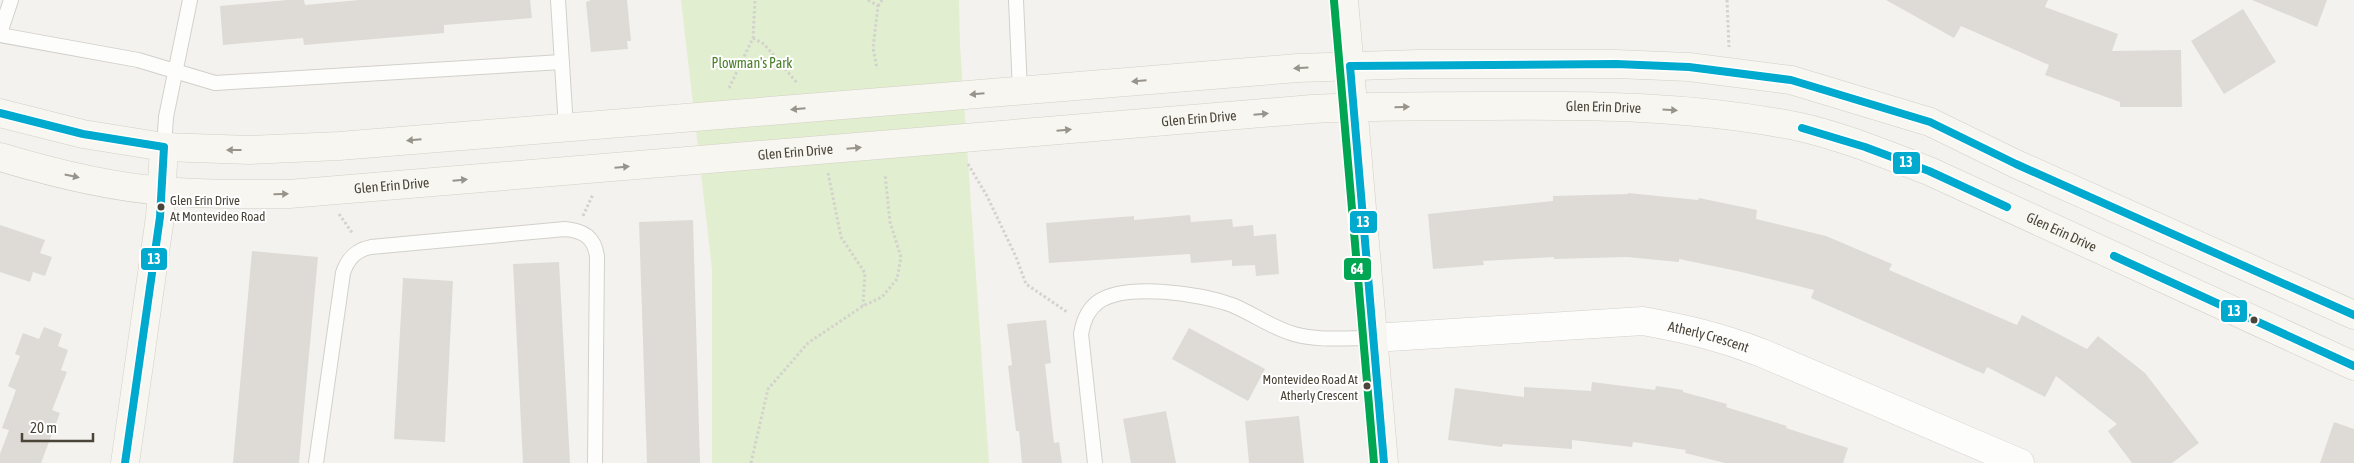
<svg xmlns="http://www.w3.org/2000/svg" width="2354" height="463" viewBox="0 0 2354 463" font-family="'Asap Condensed',sans-serif">
<style>
.green{fill:#e1eecf}
.building{fill:#dedbd6}
.lines{fill:none;stroke-linecap:round;stroke-linejoin:round}
.lane-casing{stroke:#d2d0cb;stroke-width:16}
.street-casing{stroke:#d2d0cb;stroke-width:29}
.secondary-casing{stroke:#d3cfc5;stroke-width:29}
.path{stroke:#d3d2cc;stroke-width:3;stroke-dasharray:2.5 2.5;stroke-linecap:butt}
.lane{stroke:#fdfdfc;stroke-width:14}
.street{stroke:#fdfdfc;stroke-width:28}
.secondary{stroke:#f7f6f1;stroke-width:28}
.bus-1-casing{stroke:#fff;stroke-width:11}
.bus-2-casing{stroke:#fff;stroke-width:11}
.bus-1{stroke:#00a9ce;stroke-width:8}
.bus-2{stroke:#00a651;stroke-width:8}
.oneway{fill:#98948c}
.bus-dot{fill:#4b4439;stroke:#fff;stroke-width:2}
.labels{text-anchor:middle;dominant-baseline:central;stroke-width:4;stroke-linejoin:round;paint-order:stroke}
.bus-label{font-size:13px;fill:#4b4439;stroke:#fff;text-anchor:start}
.park-label{font-size:14px;fill:#4a7f2a;stroke:#fff}
.street-label{font-size:14px;fill:#4b4439;stroke:#fff}
.line-badge{stroke:#fff;stroke-width:2}
.badge-label{font-size:14px;text-anchor:middle;font-weight:bold;fill:#fff}
</style>
<rect width="100%" height="100%" fill="#f4f2ee"/>
<!-- green -->
<polygon class="green" points="681,0 959,0 960,46 989,463 712,463 712,269"/>
<!-- building -->
<g class="building">
<polygon points="287,0 304,0 305,5 359,0 530,0 532,18 444,25 444,33 304,45 303,38 223,45 220,6"/>
<polygon points="591,0 627,0 631,41 627,41 628,49 591,52 586,2"/>
<polygon points="1886,0 2048,0 2045,7 2118,34 2112,51 2181,50 2182,107 2120,107 2120,102 2045,75 2049,65 1961,26 1954,38"/>
<polygon points="2252,0 2327,0 2317,27"/>
<polygon points="2243,9 2276,62 2224,94 2191,41"/>
<polygon points="1628,193 1698,200 1699,198 1757,210 1756,219 1826,236 1892,264 1889,270 2017,325 2022,315 2087,349 2098,336 2145,373 2199,443 2172,463 2132,463 2108,431 2117,424 2056,376 2045,397 1987,367 1984,374 1811,298 1814,290 1737,271 1679,259 1679,262 1627,257 1554,259 1554,257 1483,261 1484,265 1433,269 1428,214 1553,201 1553,196 1628,194"/>
<polygon points="1190,215 1191,222 1232,219 1233,227 1253,225 1254,236 1276,234 1279,274 1256,276 1255,265 1232,266 1232,260 1191,263 1190,254 1049,263 1046,223 1134,216 1134,220"/>
<polygon points="693,220 700,463 647,463 639,222"/>
<polygon points="0,225 45,240 40,253 52,257 45,276 33,272 30,282 0,272"/>
<polygon points="252,251 318,257 299,463 233,463"/>
<polygon points="559,262 570,463 523,463 513,264"/>
<polygon points="403,278 453,281 445,442 394,439"/>
<polygon points="1046,320 1051,363 1045,364 1054,443 1059,442 1062,463 1022,463 1019,431 1016,431 1008,366 1012,365 1007,324"/>
<polygon points="44,327 62,334 58,346 68,350 61,370 67,372 52,410 60,413 41,463 0,463 0,454 9,430 2,428 16,390 8,386 20,356 15,354 23,333 39,339"/>
<polygon points="1189,328 1265,369 1248,401 1172,359"/>
<polygon points="1592,382 1655,390 1656,386 1683,390 1683,392 1727,404 1726,407 1787,426 1786,428 1848,448 1843,463 1725,463 1685,453 1686,450 1633,442 1632,447 1572,440 1572,449 1503,444 1502,447 1448,440 1455,388 1524,397 1524,387 1591,391"/>
<polygon points="1166,411 1176,463 1131,463 1123,419"/>
<polygon points="1299,416 1304,463 1249,463 1245,421"/>
<polygon points="2334,422 2354,429 2354,463 2320,463"/>
</g>
<g class="lines">
<!-- lane casing -->
<g class="lane-casing">
<g id="lane">
<polyline points="558,0 566,128"/>
<polyline points="1016,0 1020,91"/>
<polyline points="0,33 11,0"/>
<polyline points="0,35 138,60 215,83 562,62"/>
<polyline points="164,147 166,117 190,0"/>
<path d="M 316,463 L 343,273 C 348,258 356,250 371,247 L 565,229 C 584,231 594,237 597,256 L 595,463"/>
<path d="M 1095,463 L 1081,334 C 1083,322 1087,310 1098,302 C 1126,282 1202,294 1232,305 C 1252,313 1272,328 1294,334 C 1318,341 1347,338 1373,338"/>
</g>
</g>
<!-- street casing -->
<g class="street-casing">
<g id="street">
<path id="s1" d="M 1373,338 L 1643,321 C 1687,329 1721,337 1762,353 L 2020,463"/>
</g>
</g>
<!-- secondary casing -->
<g class="secondary-casing">
<g id="secondary">
<polyline points="1344,0 1384,463"/>
<polyline points="0,113 83,134 164,147 250,150 339,146 1298,68 1418,64 1616,64 1689,67 1791,80 1930,122 2016,164 2354,315"/>
<path id="s2" d="M 0,157 C 53,173 108,187 164,191 C 206,195 247,194 289,194 L 1312,109 C 1370,106 1428,106 1486,106 C 1591,105 1697,106 1800,127 C 1844,137 1887,155 1929,171 L 2354,366"/>
<polyline points="125,463 160,217 164,147"/>
</g>
</g>
<!-- path -->
<g class="path">
<polyline points="868,0 878,6 873,48 877,69"/>
<polyline points="1727,0 1729,47"/>
<polyline points="878,6 882,0"/>
<polyline points="753,38 764,44 798,84"/>
<polyline points="729,88 753,38 755,0"/>
<polyline points="968,164 987,196 1016,257 1026,284 1067,312"/>
<polyline points="828,173 841,237 865,273 863,306"/>
<polyline points="339,214 353,234"/>
<polyline points="583,216 593,194"/>
<polyline points="751,463 768,389 808,343 863,306 882,297 897,279 901,257 890,222 885,174"/>
</g>
<!-- lane -->
<use href="#lane" class="lane"/>
<!-- street -->
<use href="#street" class="street"/>
<!-- secondary -->
<use href="#secondary" class="secondary"/>
<!-- bus-1 casing -->
<g class="bus-1-casing">
<g id="bus-1">
<polyline points="0,113 83,134 164,147 160,217 125,463"/>
<polyline points="1802,128 1865,147 1929,171 2007,207"/>
<polyline points="2114,256 2354,366"/>
<polyline points="1384,463 1350,66 1616,64 1689,67 1791,80 1930,122 2016,164 2354,315"/>
</g>
</g>
<!-- bus-2 casing -->
<g class="bus-2-casing">
<polyline id="bus-2" points="1334,1 1374,463"/>
</g>
<!-- bus-1 -->
<use href="#bus-1" class="bus-1"/>
<!-- bus-2 -->
<use href="#bus-2" class="bus-2"/>
</g>
<!-- one-way arrows -->
<defs><path id="oneway-solid" d="M-6-.8H1V-3.2L6.5 0L1 3.2V.8H-6Z" transform="scale(1.25)"/></defs>
<g class="oneway">
<use href="#oneway-solid" transform="translate(1301 68) rotate(176)"/>
<use href="#oneway-solid" transform="translate(1139 81) rotate(175)"/>
<use href="#oneway-solid" transform="translate(977 94) rotate(175)"/>
<use href="#oneway-solid" transform="translate(1402 107) rotate(-1)"/>
<use href="#oneway-solid" transform="translate(798 109) rotate(175)"/>
<use href="#oneway-solid" transform="translate(1670 110) rotate(3)"/>
<use href="#oneway-solid" transform="translate(1261 114) rotate(-5)"/>
<use href="#oneway-solid" transform="translate(1064 130) rotate(-5)"/>
<use href="#oneway-solid" transform="translate(414 140) rotate(175)"/>
<use href="#oneway-solid" transform="translate(854 148) rotate(-5)"/>
<use href="#oneway-solid" transform="translate(234 150) rotate(-180)"/>
<use href="#oneway-solid" transform="translate(622 167) rotate(-5)"/>
<use href="#oneway-solid" transform="translate(72 176) rotate(12)"/>
<use href="#oneway-solid" transform="translate(460 180) rotate(-5)"/>
<use href="#oneway-solid" transform="translate(281 194) rotate(-1)"/>
</g>
<!-- markers -->
<g class="bus-dot">
<circle cx="161" cy="207" r="4.5"/>
<circle cx="2254" cy="320" r="4.5"/>
<circle cx="1367" cy="386" r="4.5"/>
</g>
<g class="labels">
<!-- bus labels -->
<g class="bus-label">
<text x="170" y="200">Glen Erin Drive<tspan x="170" dy="16">At Montevideo Road</tspan></text>
<text x="1358" y="379" text-anchor="end">Montevideo Road At<tspan x="1358" dy="16">Atherly Crescent</tspan></text>
</g>
<!-- park labels -->
<g class="park-label">
<text x="752" y="63">Plowman's Park</text>
</g>
<!-- street labels -->
<g class="street-label">
<text stroke="none"><textPath href="#s2" startOffset="1611">Glen Erin Drive</textPath></text>
<text stroke="none"><textPath href="#s2" startOffset="1206">Glen Erin Drive</textPath></text>
<text stroke="none"><textPath href="#s2" startOffset="801">Glen Erin Drive</textPath></text>
<text stroke="none"><textPath href="#s2" startOffset="396">Glen Erin Drive</textPath></text>
<text stroke="none"><textPath href="#s2" startOffset="2091">Glen Erin Drive</textPath></text>
<text stroke="none"><textPath href="#s1" startOffset="338">Atherly Crescent</textPath></text>
</g>
</g>
<g class="line-badge">
<rect x="1892" y="151" width="29" height="24" rx="5" fill="#00a9ce"/>
<rect x="1349" y="210" width="29" height="24" rx="5" fill="#00a9ce"/>
<rect x="140" y="247" width="28" height="24" rx="5" fill="#00a9ce"/>
<rect x="1343" y="257" width="29" height="24" rx="5" fill="#00a651"/>
<rect x="2220" y="299" width="28" height="24" rx="5" fill="#00a9ce"/>
</g>
<g class="badge-label">
<text x="1906" y="167">13</text>
<text x="1363" y="227">13</text>
<text x="154" y="264">13</text>
<text x="1357" y="274">64</text>
<text x="2234" y="316">13</text>
</g>
<!-- scale -->
<path d="M22 433v8h71v-8" fill="none" stroke="#4b4439" stroke-width="2.5"/>
<text x="30" y="433" font-size="15" fill="#4b4439" stroke="#ffffff" stroke-width="4" paint-order="stroke">20 m</text>
</svg>
